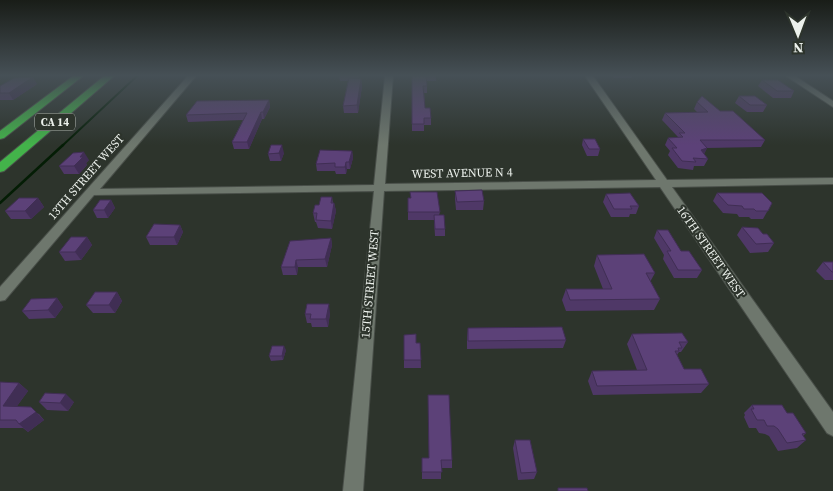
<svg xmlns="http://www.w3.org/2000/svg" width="833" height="491" viewBox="0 0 833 491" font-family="'Source Serif 4',serif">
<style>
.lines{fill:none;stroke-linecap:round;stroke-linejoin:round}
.stream-far1{stroke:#041d05;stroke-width:2}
.stream{stroke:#041d05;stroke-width:2.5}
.street-casing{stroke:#494f49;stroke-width:2}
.highway-casing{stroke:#494f49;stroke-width:2}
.street{fill:#6e776d;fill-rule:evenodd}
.highway{fill:#43b34a;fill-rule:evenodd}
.wall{fill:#4f3867}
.shaded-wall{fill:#402e54}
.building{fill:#5c4178;stroke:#402e54}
.labels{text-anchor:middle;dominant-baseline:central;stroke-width:4;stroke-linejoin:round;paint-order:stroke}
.shield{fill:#2d342c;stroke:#b3b8b2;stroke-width:1}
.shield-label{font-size:11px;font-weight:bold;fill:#ecf1ec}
.street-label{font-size:12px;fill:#ecf1ec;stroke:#2d342c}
</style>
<rect width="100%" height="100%" fill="#2d342c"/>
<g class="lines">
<!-- stream-far1 -->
<polyline class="stream-far1" points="62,146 137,76"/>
<!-- stream -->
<polyline class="stream" points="0,203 63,145"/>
<!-- street casing -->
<g class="street-casing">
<g id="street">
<polygon points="188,76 196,76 100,189 374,185 385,76 393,76 385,184 656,180 585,76 593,76 667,180 833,178 833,184 672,187 833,412 833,436 827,433 660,187 384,191 363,491 343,491 374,191 94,195 5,300 0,301 0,287"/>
<polygon points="786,76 795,76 833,101 833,107"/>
</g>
</g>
<!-- highway casing -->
<g class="highway-casing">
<g id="highway">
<polygon points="73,76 83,76 4,138 0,139 0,131"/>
<polygon points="104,76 114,76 4,171 0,172 0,162"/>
</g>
</g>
<!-- street -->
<use href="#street" class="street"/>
<!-- highway -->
<use href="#highway" class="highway"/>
</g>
<!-- wall -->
<g class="wall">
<polygon points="339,76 359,76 358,79 361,79 362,86 358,113 344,113 343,106 348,81 340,81"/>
<polygon points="412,76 436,76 436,81 427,81 427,93 424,93 425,108 431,118 431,125 424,125 424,131 412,131"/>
<polygon points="612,76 632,76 632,78 614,78"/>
<polygon points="762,80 794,91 791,98 773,98 758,86"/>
<polygon points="37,84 13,100 0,100 0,93"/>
<polygon points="739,96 767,105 763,112 747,112 735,103"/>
<polygon points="269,100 270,107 264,119 262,119 249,149 234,149 232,142 243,120 188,122 186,115"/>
<polygon points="697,102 720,111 765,140 761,147 707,148 704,154 708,159 704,166 694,166 693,170 678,168 668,155 670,151 665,145 668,138 677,137 678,137 662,120 665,113 697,112 694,109"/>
<polygon points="583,139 600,149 598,156 587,156 582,145"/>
<polygon points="352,151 353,158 350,169 347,169 346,174 336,174 335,171 317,171 316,164"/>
<polygon points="284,153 281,161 270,161 268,154"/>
<polygon points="89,160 86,163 87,165 79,174 64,174 59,166"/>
<polygon points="455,191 484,201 483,210 456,210 455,199"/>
<polygon points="717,193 772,203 763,219 751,219 749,217 739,217 737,214 723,213 713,201"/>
<polygon points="606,194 639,206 636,214 630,214 629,217 611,217 603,202"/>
<polygon points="332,197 333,203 334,203 336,211 332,229 318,228 316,222 315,222 313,213 319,205"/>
<polygon points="38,198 44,207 31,219 11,219 5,211"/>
<polygon points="408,198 440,212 439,215 445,229 445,236 435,236 434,220 408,220"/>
<polygon points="111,200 115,208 108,218 97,218 93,210"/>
<polygon points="180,225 183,232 177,245 150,245 146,237"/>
<polygon points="742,227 763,234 774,243 768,252 750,253 737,235"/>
<polygon points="657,230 702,270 697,278 674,278 663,259 664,255 654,238"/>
<polygon points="87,237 92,245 81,260 65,261 59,252"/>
<polygon points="331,238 332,245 327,267 298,267 297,275 283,275 281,267"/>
<polygon points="597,255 655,273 650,282 660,299 654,310 566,311 562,300 566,289 603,289 594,266"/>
<polygon points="823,262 833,262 833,280 825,280 816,271"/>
<polygon points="117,292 122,301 115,313 93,313 86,305"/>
<polygon points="57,298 63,307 55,318 29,319 22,311"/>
<polygon points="330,313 328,327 312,327 311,323 307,323 305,314"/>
<polygon points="468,328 566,340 563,348 467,349 467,337"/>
<polygon points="632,334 688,342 681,352 679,352 677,355 684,369 709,384 701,393 593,395 588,381 592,371 637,370 627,344"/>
<polygon points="404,335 416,343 420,343 421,368 404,368"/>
<polygon points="286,350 283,360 271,361 269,356"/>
<polygon points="0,382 19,383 28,391 17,406 39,414 44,420 28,432 23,428 0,428"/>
<polygon points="428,395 452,460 452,468 441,468 441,479 422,479 422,458 429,458"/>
<polygon points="39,402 74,402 68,411 47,410"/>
<polygon points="752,405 787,413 806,433 803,436 806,440 797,448 778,451 769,436 765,434 759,433 756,428 749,428 744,417 745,415 744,413"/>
<polygon points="515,440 537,472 534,479 518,480 513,448"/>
</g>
<!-- shaded-wall -->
<g class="shaded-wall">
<polygon points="33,77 37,84 13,100 9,93"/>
<polygon points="361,79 362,86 358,113 357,105"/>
<polygon points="269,100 270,107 264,119 263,112"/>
<polygon points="261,112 262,119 249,149 247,142"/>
<polygon points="282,145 284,153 281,161 279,153"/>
<polygon points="707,148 703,156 701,150"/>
<polygon points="352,151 353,158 350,169 349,162"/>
<polygon points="84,152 89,160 86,163 87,165 79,174 74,166 80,157"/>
<polygon points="346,162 347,169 346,174 345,167"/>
<polygon points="38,198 44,207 31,219 25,211"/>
<polygon points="111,200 115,208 108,218 104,210"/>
<polygon points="334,203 336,211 332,229 331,221"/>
<polygon points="180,225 183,232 177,245 174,237"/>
<polygon points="87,237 92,245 81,260 75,252"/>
<polygon points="331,238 332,245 327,267 325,259"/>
<polygon points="296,260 298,267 297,275 295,267"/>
<polygon points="117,292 122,301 115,313 109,305"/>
<polygon points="57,298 63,307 55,318 48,310"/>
<polygon points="329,304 330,313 328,327 326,319"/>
<polygon points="284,346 286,350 283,360 282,356"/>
<polygon points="19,383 28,391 12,413 3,406"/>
<polygon points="66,394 74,402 68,411 60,403"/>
<polygon points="31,407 44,420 28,432 19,424"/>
</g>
<!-- building -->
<g class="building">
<polygon points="412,76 426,76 427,86 423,86 425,108 430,108 431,118 424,118 424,124 412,124"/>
<polygon points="33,77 9,93 0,93 0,86 14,78"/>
<polygon points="349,78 361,79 357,105 343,106"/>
<polygon points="762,80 778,80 794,91 777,91"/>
<polygon points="702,96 720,111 733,111 765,140 700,140 707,148 701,150 708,159 693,158 696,162 682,161 672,148 677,148 668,138 683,137 679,133 685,133 665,113 708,112 697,102"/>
<polygon points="739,96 755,96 767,105 750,105"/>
<polygon points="269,100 263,112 261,112 247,142 232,142 247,113 186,115 197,101"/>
<polygon points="583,139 595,139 600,149 589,149"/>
<polygon points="271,145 282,145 279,153 268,154"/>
<polygon points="320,150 352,151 349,162 346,162 345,167 335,167 335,163 316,164"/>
<polygon points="84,152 80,157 83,157 74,166 59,166 73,153"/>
<polygon points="482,190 484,201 457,202 455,191"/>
<polygon points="410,192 437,192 440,212 408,212 408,198 411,198"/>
<polygon points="630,193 639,206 630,206 632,209 614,209 606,194"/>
<polygon points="717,193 762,193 772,203 768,211 756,211 754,209 744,209 742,206 728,205"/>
<polygon points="321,197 332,197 331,203 334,203 331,221 316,220 317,213 313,213 315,205 319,205"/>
<polygon points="19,198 38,198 25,211 5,211"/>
<polygon points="100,200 111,200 104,210 93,210"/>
<polygon points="434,215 444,215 445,229 435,229"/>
<polygon points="154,224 180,225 174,237 146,237"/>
<polygon points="742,227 758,228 763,234 767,234 774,243 756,244"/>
<polygon points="657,230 668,230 681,251 689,251 702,270 678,270 667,251 671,251"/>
<polygon points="71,237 87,237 75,252 59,252"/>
<polygon points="331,238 325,259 296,260 295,267 281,267 290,241"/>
<polygon points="644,254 655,273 646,273 660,299 570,300 566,289 612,289 597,255"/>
<polygon points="823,262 833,262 833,272 832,272"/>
<polygon points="95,292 117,292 109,305 86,305"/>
<polygon points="57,298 48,310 22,311 31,299"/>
<polygon points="307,304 329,304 326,319 310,319 311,314 305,314"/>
<polygon points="562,327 566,340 468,341 468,328"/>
<polygon points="682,333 688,342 679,342 682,348 678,348 679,351 675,351 684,369 701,369 709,384 597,386 592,371 647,370 632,334"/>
<polygon points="416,334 416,343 420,343 421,360 404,360 404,335"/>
<polygon points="272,346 284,346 282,356 269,356"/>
<polygon points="0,382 19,383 3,406 31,407 36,412 19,424 16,420 0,420"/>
<polygon points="45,393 66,394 60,403 39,402"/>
<polygon points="428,395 449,395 452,460 441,460 442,472 422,472 422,458 429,458"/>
<polygon points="752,405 782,405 787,413 793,413 806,433 802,434 806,440 787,443 778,429 774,426 767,426 764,420 757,420 751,409 754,409"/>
<polygon points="515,440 530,440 537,472 521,473"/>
<polygon points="558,488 587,488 588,491 558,491"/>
</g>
<!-- sky -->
<linearGradient id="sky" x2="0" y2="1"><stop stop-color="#191d18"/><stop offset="0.52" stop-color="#465056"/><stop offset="1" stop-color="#465056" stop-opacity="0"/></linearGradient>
<rect width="833" height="145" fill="url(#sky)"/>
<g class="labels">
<!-- shield labels -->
<rect class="shield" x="35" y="113.5" width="40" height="17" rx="4"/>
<g class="shield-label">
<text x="55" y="122">CA 14</text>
</g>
<!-- street labels -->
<g class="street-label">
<text transform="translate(462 173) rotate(-1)">WEST AVENUE N 4</text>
<text transform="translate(86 177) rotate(-49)">13TH STREET WEST</text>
<text transform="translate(711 252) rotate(55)">16TH STREET WEST</text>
<text transform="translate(370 284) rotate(-85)">15TH STREET WEST</text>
</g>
</g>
<!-- north arrow -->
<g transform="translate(798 35) rotate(179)" stroke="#2d342c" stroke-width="4" paint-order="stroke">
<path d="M0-4L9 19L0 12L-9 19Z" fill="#ecf1ec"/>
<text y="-8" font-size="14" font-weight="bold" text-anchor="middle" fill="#ecf1ec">N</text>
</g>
</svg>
